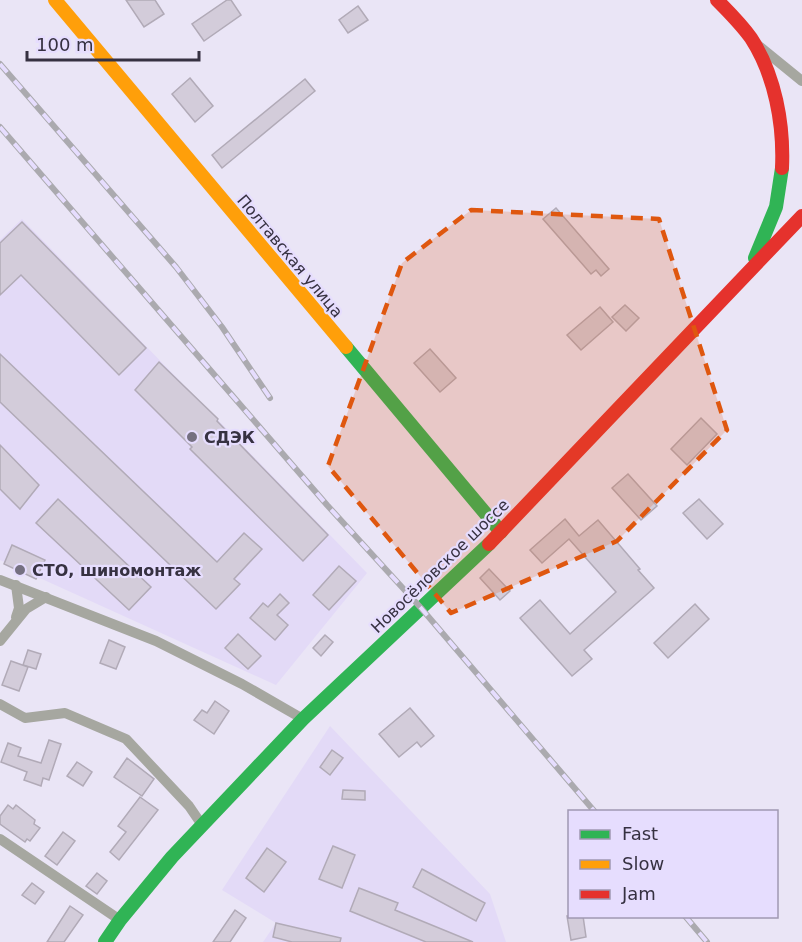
<svg xmlns="http://www.w3.org/2000/svg" width="802" height="942" viewBox="0 0 802 942" font-family="'DejaVu Sans',sans-serif">
<style>
.built{fill:#e3daf7}
.building{fill:#d3ccda;stroke:#b1aab7;stroke-width:1.5}
.lines{fill:none;stroke-linecap:round;stroke-linejoin:round}
.street{stroke:#a6a7a0;stroke-width:10}
.fast{stroke:#30b455;stroke-width:14}
.slow{stroke:#ff9f0a;stroke-width:14}
.jam{stroke:#e5322d;stroke-width:14}
.rail-casing{stroke:#abaaaf;stroke-width:6}
.rail{stroke:#e6ddfe;stroke-width:4;stroke-dasharray:11;stroke-linecap:butt}
.marked{fill:#df570f;fill-opacity:0.2;stroke:#df570f;stroke-width:4.5;stroke-dasharray:12 8;stroke-linejoin:round}
.poi-dot{fill:#757080;stroke:#e6ddfe;stroke-width:2}
.labels{text-anchor:middle;dominant-baseline:central;stroke-width:4.5;stroke-linejoin:round;paint-order:stroke}
.street-label{font-size:16px;fill:#363141;stroke:#e6ddfe}
.poi-label{font-size:16px;font-weight:bold;fill:#363141;stroke:#e6ddfe;text-anchor:start}
</style>
<rect width="100%" height="100%" fill="#eae5f6"/>
<!-- built -->
<g class="built">
<polygon points="22,219 367,573 276,685 0,560 0,240"/>
<polygon points="330,726 490,894 506,942 263,942 276,923 222,890"/>
</g>
<!-- building -->
<g class="building">
<polygon points="126,0 155,0 164,14 144,27"/>
<polygon points="227,0 231,0 241,15 204,41 192,24"/>
<polygon points="358,6 368,20 348,33 339,20"/>
<polygon points="190,78 213,106 195,122 172,94"/>
<polygon points="305,79 315,91 222,168 212,155"/>
<polygon points="556,208 609,269 601,276 596,270 591,274 543,219"/>
<polygon points="22,222 146,348 119,375 21,275 0,295 0,243"/>
<polygon points="625,305 639,318 626,331 612,317"/>
<polygon points="600,307 613,322 581,350 567,335"/>
<polygon points="430,349 456,378 440,392 414,363"/>
<polygon points="0,354 217,562 244,533 262,549 234,579 240,584 216,609 0,402"/>
<polygon points="159,362 218,419 217,421 328,535 303,561 190,449 192,447 135,390"/>
<polygon points="701,418 717,434 687,465 671,449"/>
<polygon points="0,445 39,485 20,509 0,489"/>
<polygon points="628,474 657,506 641,520 612,488"/>
<polygon points="58,499 151,587 129,610 36,523"/>
<polygon points="699,499 723,524 707,539 683,513"/>
<polygon points="565,519 579,536 598,520 640,569 638,570 654,588 584,650 592,659 572,676 520,618 540,600 570,634 616,592 569,539 542,563 530,550"/>
<polygon points="12,545 45,560 36,579 4,564"/>
<polygon points="339,566 356,581 329,610 313,595"/>
<polygon points="489,569 510,591 500,600 480,578"/>
<polygon points="280,594 289,603 277,615 288,625 275,640 250,618 263,603 268,607"/>
<polygon points="695,604 709,619 668,658 654,643"/>
<polygon points="238,634 261,656 248,669 225,648"/>
<polygon points="325,635 333,642 321,656 313,648"/>
<polygon points="109,640 125,647 116,669 100,663"/>
<polygon points="28,650 41,654 36,669 23,665"/>
<polygon points="11,661 28,667 19,691 2,685"/>
<polygon points="215,701 229,711 214,734 194,720 202,710 207,713"/>
<polygon points="410,708 434,736 421,747 417,742 399,757 379,734"/>
<polygon points="49,740 61,744 49,780 43,778 41,786 24,780 27,772 1,762 8,743 21,748 18,756 41,763"/>
<polygon points="332,750 343,758 330,775 320,767"/>
<polygon points="127,758 154,779 142,796 114,777"/>
<polygon points="77,762 92,772 83,786 67,776"/>
<polygon points="343,790 365,791 365,800 342,799"/>
<polygon points="140,797 158,810 119,860 110,852 126,832 118,826"/>
<polygon points="8,805 13,809 16,805 35,820 34,824 40,828 30,841 27,839 25,842 0,824 0,816"/>
<polygon points="63,832 75,841 57,865 45,856"/>
<polygon points="333,846 355,855 342,888 319,879"/>
<polygon points="267,848 286,862 264,892 246,878"/>
<polygon points="422,869 485,903 476,921 413,887"/>
<polygon points="97,873 107,881 97,894 86,886"/>
<polygon points="32,883 44,892 35,904 22,895"/>
<polygon points="359,888 398,903 395,910 473,942 426,942 350,911"/>
<polygon points="70,906 83,915 64,942 47,942"/>
<polygon points="235,910 246,918 230,942 213,942"/>
<polygon points="567,916 583,916 586,937 571,940"/>
<polygon points="276,923 341,938 340,942 292,942 273,937"/>
</g>
<g class="lines">
<!-- street -->
<g class="street">
<polyline points="754,42 802,81"/>
<polyline points="0,580 156,641 242,684 303,719"/>
<polyline points="16,585 19,608 16,617"/>
<polyline points="0,641 26,609 46,597"/>
<polyline points="0,704 25,718 65,713 126,739 189,806 202,825"/>
<polyline points="0,839 120,920"/>
</g>
<!-- fast -->
<g class="fast">
<polyline points="755,258 776,207 782,168"/>
<polyline points="346,347 501,532"/>
<polyline points="105,942 120,920 172,857 303,719 489,544"/>
</g>
<!-- slow -->
<polyline class="slow" points="55,0 346,347"/>
<!-- jam -->
<g class="jam">
<path d="M 717,0 C 729,12 741,24 751,38 C 775,75 784,124 782,168"/>
<polyline points="489,544 802,216"/>
</g>
<!-- rail casing -->
<g class="rail-casing">
<g id="rail">
<polyline points="0,64 176,267 222,327 270,398"/>
<polyline points="0,127 327,505 421,608 595,812"/>
<polyline points="685,916 707,942"/>
</g>
</g>
<!-- rail -->
<use href="#rail" class="rail"/>
</g>
<!-- marked area -->
<path class="marked" d="M 471,210 L 659,219 L 727,430 L 617,541 L 451,613 L 328,466 L 402,263 Z"/>
<!-- markers -->
<g class="poi-dot">
<circle cx="192" cy="437" r="6"/>
<circle cx="20" cy="570" r="6"/>
</g>
<g class="labels">
<!-- street labels -->
<g class="street-label">
<text transform="translate(290 256) rotate(50)">Полтавская улица</text>
<text transform="translate(440 566) rotate(-44)">Новосёловское шоссе</text>
</g>
<!-- poi labels -->
<g class="poi-label">
<text x="204" y="437">СДЭК</text>
<text x="32" y="570">СТО, шиномонтаж</text>
</g>
</g>
<!-- legend -->
<rect x="568" y="810" width="210" height="108" fill="#e6ddfe" stroke="#a098b2" stroke-width="1.5"/>
<rect x="580" y="830" width="30" height="9" fill="#30b455" stroke="#a098b2" stroke-width="1.5"/>
<text x="622" y="840" font-size="18" fill="#363141">Fast</text>
<rect x="580" y="860" width="30" height="9" fill="#ff9f0a" stroke="#a098b2" stroke-width="1.5"/>
<text x="622" y="870" font-size="18" fill="#363141">Slow</text>
<rect x="580" y="890" width="30" height="9" fill="#e5322d" stroke="#a098b2" stroke-width="1.5"/>
<text x="622" y="900" font-size="18" fill="#363141">Jam</text>
<!-- scale -->
<path d="M27 51v9h172v-9" fill="none" stroke="#363141" stroke-width="3"/>
<text x="36" y="51" font-size="18" fill="#363141" stroke="#e6ddfe" stroke-width="4.5" paint-order="stroke">100 m</text>
</svg>
